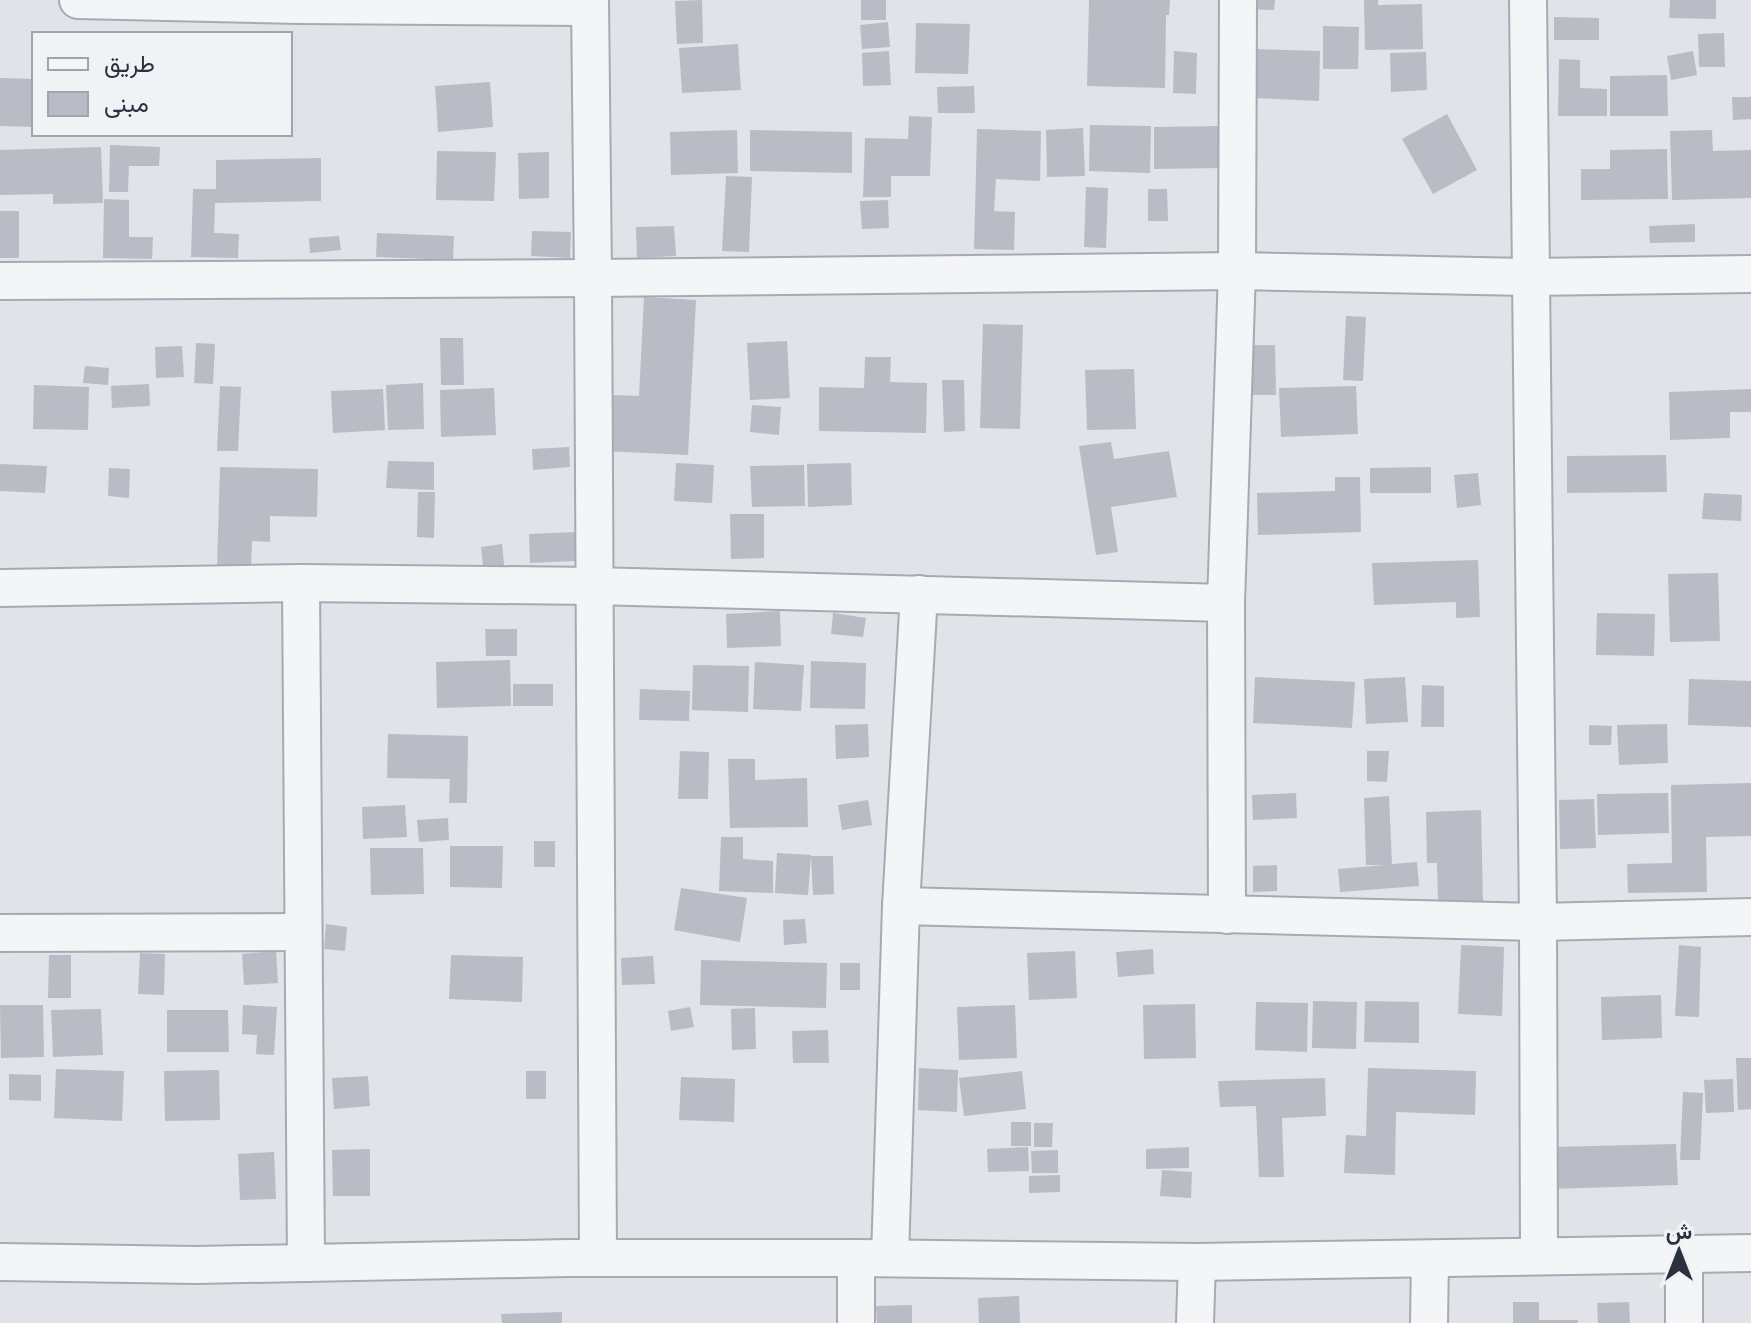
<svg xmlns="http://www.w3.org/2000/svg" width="1751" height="1323" viewBox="0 0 1751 1323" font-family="'Work Sans',Vazirmatn,sans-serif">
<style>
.building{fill:#b9bcc5}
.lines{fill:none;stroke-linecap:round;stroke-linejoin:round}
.minor-casing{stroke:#a7aab3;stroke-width:40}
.minor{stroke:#f4f5f7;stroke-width:36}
</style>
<rect width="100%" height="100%" fill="#e1e3e9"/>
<!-- building -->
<g class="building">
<polygon points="702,0 703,43 677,44 675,1"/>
<rect x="861" y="0" width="25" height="20"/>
<polygon points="1089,0 1170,0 1169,15 1166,15 1165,88 1087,86"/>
<polygon points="1251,0 1275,0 1274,10 1251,9"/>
<polygon points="1364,0 1378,0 1378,5 1422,4 1423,49 1365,50"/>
<polygon points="1670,0 1716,0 1716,19 1669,18"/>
<polygon points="1554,17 1599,18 1599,40 1554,40"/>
<polygon points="888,22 890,47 862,49 860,25"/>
<polygon points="916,23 970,24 968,74 915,73"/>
<polygon points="1323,26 1359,27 1358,69 1323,69"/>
<polygon points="1724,33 1725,67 1699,67 1698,34"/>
<polygon points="738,44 741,90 682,93 679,48"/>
<polygon points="1255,49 1320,51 1319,101 1253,98"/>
<polygon points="889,51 891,85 863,86 862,53"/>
<polygon points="1174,51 1197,53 1196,94 1173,93"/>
<polygon points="1693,51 1697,75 1671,80 1667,56"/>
<polygon points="1426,52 1427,90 1391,92 1390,53"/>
<polygon points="1559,59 1580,60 1580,88 1607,89 1607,116 1558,116"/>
<polygon points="1667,75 1668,116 1610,116 1610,76"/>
<polygon points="0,78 34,79 34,127 0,126"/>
<polygon points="490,82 493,127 438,132 435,86"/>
<polygon points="974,86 975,113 938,113 937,87"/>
<polygon points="1732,97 1751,97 1751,119 1733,120"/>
<polygon points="1447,114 1477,170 1433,194 1402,139"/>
<polygon points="909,116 932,117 930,176 891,176 891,197 863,197 865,138 908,139"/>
<polygon points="1090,125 1151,126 1150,173 1089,171"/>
<polygon points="1220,126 1221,168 1154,169 1154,127"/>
<polygon points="1083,128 1085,176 1047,177 1046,130"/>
<polygon points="977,129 1041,131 1040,181 996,179 994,211 1015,212 1014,250 974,249"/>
<polygon points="737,130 738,173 671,175 670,132"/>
<polygon points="750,130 852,132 852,173 750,171"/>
<polygon points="1712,130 1713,151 1751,150 1751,198 1672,200 1670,131"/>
<polygon points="110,145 160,147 159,166 129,166 128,192 109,192"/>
<polygon points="101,147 103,203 53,204 53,194 0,195 0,150"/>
<polygon points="1667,149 1668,199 1581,200 1581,169 1610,169 1610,150"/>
<polygon points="437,151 496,152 494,201 436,200"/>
<polygon points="549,152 549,198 519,199 518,153"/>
<polygon points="321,158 321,201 215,203 214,233 239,234 238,258 191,257 193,189 216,189 216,160"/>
<polygon points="726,176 752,177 749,252 722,251"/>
<polygon points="1086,187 1108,188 1106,248 1084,247"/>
<polygon points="1148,189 1167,189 1168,221 1148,221"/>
<polygon points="104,199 129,200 129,237 153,237 152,259 103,258"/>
<polygon points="888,200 889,228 862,229 860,201"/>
<rect x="0" y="211" width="19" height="47"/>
<polygon points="1695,224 1695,242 1650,243 1649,226"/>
<polygon points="674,226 676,256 637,258 636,227"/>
<polygon points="532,231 571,232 570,258 531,256"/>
<polygon points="377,233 454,236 453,260 376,257"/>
<polygon points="339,236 341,250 310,253 309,238"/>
<polygon points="644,297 696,300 688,455 581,450 584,394 639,396"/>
<polygon points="1346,316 1366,317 1363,381 1343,380"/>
<polygon points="983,324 1023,325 1020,429 980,428"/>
<polygon points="440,338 463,338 464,385 441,385"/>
<polygon points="787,341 790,398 750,400 747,343"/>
<polygon points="196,343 215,344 213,384 194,383"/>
<polygon points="1249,345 1275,345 1276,395 1250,395"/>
<polygon points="182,346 184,377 156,378 155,347"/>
<polygon points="865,357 891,357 890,382 927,383 926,433 819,431 819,387 864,388"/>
<polygon points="85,366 109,368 108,385 83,383"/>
<polygon points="1134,369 1136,429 1087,430 1085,370"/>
<polygon points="942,380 964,380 965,431 944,432"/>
<polygon points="423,383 424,429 388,430 386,385"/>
<polygon points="149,384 150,406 112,408 111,386"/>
<polygon points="34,385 89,387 88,430 33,429"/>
<polygon points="220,386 241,387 238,451 217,451"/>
<polygon points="1356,386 1358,434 1281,437 1279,388"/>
<polygon points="494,388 496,435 441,437 440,390"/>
<polygon points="383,389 385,430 333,433 331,391"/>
<polygon points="1751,389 1751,412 1730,412 1730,438 1670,440 1669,392"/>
<polygon points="752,405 781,407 779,435 750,432"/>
<polygon points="1111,442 1114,459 1169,451 1177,497 1111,507 1118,552 1096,555 1079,446"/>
<polygon points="569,447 570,467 533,470 532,449"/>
<polygon points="1666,455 1667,492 1567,493 1567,456"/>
<polygon points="388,461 434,462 434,490 386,488"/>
<polygon points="676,463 714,465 712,503 674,501"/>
<polygon points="851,463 852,505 808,507 807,464"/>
<polygon points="0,464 47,466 45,493 0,491"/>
<polygon points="804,465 805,506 752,507 750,466"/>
<polygon points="220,467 318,469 317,517 270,516 270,542 252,541 251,570 217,569"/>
<polygon points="1431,467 1431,493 1370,493 1370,468"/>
<polygon points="109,468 130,469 129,498 108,496"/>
<polygon points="1478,473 1481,505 1457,508 1454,475"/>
<polygon points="1335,477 1360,477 1361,532 1258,535 1257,493 1335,491"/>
<polygon points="418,492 435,492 434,538 417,537"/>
<polygon points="1704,493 1742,495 1741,521 1702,519"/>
<polygon points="730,514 764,514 764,558 731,559"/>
<polygon points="576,532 577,561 530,563 529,534"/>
<polygon points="502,544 505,574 484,577 481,547"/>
<polygon points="1478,560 1480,617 1456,618 1456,602 1374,605 1372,563"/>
<polygon points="1718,573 1720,641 1670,642 1668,574"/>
<polygon points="780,611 781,646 727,648 726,614"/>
<polygon points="833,613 866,618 863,637 831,634"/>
<polygon points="1597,613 1655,614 1654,656 1596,655"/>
<polygon points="485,629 517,629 517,656 486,656"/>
<polygon points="510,660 511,706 437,708 436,662"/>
<polygon points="811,661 866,663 865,709 810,708"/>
<polygon points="755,662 804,665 801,711 753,709"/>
<polygon points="693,665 749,666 748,712 692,710"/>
<polygon points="1255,677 1355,682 1352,728 1253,723"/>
<polygon points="1405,677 1408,722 1366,724 1364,679"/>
<polygon points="1689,679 1751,681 1751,727 1688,725"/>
<rect x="513" y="684" width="40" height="22"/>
<polygon points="1422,685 1444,686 1444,727 1421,727"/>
<polygon points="640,689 690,691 689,721 639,720"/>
<polygon points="868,724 869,757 836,759 835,725"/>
<polygon points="1667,724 1668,763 1619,765 1617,725"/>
<polygon points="1589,725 1612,726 1611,745 1589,745"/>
<polygon points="388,734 468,736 467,803 449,803 450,779 387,778"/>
<polygon points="680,751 709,752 708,799 678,799"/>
<polygon points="1367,751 1389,751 1387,782 1367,781"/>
<polygon points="728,759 755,759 755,780 807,778 808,827 730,828"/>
<polygon points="1751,783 1751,836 1706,837 1707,892 1628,893 1627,864 1672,863 1671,785"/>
<polygon points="1296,793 1297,818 1253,820 1252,795"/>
<polygon points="1668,793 1669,833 1598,835 1597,794"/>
<polygon points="1389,796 1392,864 1417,862 1419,886 1340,892 1338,869 1385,865 1366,865 1364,798"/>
<polygon points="1594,799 1596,848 1560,849 1559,800"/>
<polygon points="868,800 872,825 842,830 838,805"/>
<polygon points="405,805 407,837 363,839 362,807"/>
<polygon points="1481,810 1483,902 1438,903 1437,863 1427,863 1426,812"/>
<polygon points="448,818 449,840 419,842 417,820"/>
<polygon points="721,837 743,837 743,859 773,861 773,893 719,891"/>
<rect x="534" y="841" width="21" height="26"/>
<polygon points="450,846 503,846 502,888 450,887"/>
<polygon points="370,848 423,848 424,894 371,895"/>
<polygon points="777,853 811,855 808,895 775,893"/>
<polygon points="811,856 833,856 834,894 813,895"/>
<polygon points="1277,865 1277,891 1253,892 1253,866"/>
<polygon points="681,888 747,898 740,942 674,930"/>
<polygon points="805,919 807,943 784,945 783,920"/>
<polygon points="326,924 347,927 345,951 324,949"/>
<polygon points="1461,945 1504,947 1502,1016 1458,1014"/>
<polygon points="1679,945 1701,947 1699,1017 1675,1016"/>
<polygon points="1153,949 1154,974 1118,977 1116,952"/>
<polygon points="276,951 278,983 244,985 242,954"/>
<polygon points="1075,951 1077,998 1029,1000 1027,953"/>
<polygon points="140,953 165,954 164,995 138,994"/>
<polygon points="49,955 71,955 71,998 48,998"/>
<polygon points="451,955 523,957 522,1002 449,999"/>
<polygon points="653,956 655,984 622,985 621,958"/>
<polygon points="701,960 827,963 826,1008 700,1005"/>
<rect x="840" y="963" width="20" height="27"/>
<polygon points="1661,995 1662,1038 1602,1040 1601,997"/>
<polygon points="1313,1001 1357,1002 1356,1049 1312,1048"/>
<polygon points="1365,1001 1419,1002 1419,1043 1364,1042"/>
<polygon points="1256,1002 1308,1003 1307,1052 1255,1050"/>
<polygon points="1195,1004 1196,1058 1144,1059 1143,1005"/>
<polygon points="0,1005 43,1005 44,1057 1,1058"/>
<polygon points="243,1005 277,1007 274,1055 256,1054 257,1035 242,1034"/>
<polygon points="1015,1005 1017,1058 959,1060 957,1007"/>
<polygon points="690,1007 694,1027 671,1031 668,1011"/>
<polygon points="755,1008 756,1049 732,1050 731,1009"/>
<polygon points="101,1009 103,1055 53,1057 51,1010"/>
<polygon points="167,1010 228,1010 229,1052 167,1052"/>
<polygon points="828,1030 829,1063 793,1063 792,1031"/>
<polygon points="1736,1058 1751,1058 1751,1109 1738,1110"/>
<polygon points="919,1068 958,1070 957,1112 918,1110"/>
<polygon points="1368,1068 1476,1071 1475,1115 1396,1112 1395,1175 1344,1173 1346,1135 1366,1136"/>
<polygon points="56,1069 124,1071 122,1121 54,1118"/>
<polygon points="219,1070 220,1120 165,1121 164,1071"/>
<rect x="526" y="1071" width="20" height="28"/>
<polygon points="1022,1071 1026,1109 964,1116 959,1078"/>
<polygon points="9,1074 41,1075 41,1101 9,1100"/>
<polygon points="368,1076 370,1106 334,1109 332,1078"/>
<polygon points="681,1077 735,1079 734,1122 679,1120"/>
<polygon points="1325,1078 1326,1116 1282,1118 1284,1177 1259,1177 1256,1106 1220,1107 1218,1081"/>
<polygon points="1733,1079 1734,1112 1706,1113 1704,1080"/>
<polygon points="1683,1092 1703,1093 1700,1160 1680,1160"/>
<rect x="1011" y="1122" width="20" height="24"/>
<polygon points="1034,1123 1053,1123 1052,1147 1034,1147"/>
<polygon points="1676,1144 1678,1185 1552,1189 1551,1147"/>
<polygon points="1028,1147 1029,1171 988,1172 987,1149"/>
<polygon points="1189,1147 1189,1168 1146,1169 1146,1149"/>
<polygon points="370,1149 370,1196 333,1196 332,1150"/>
<polygon points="1058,1150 1058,1173 1032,1173 1031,1151"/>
<polygon points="274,1152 276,1199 240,1200 238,1154"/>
<polygon points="1162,1170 1192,1172 1191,1198 1160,1196"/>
<polygon points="1060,1175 1060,1192 1029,1193 1029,1176"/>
<polygon points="1019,1296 1020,1323 979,1323 978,1298"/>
<polygon points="1513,1302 1539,1302 1539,1320 1578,1320 1578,1323 1513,1323"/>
<polygon points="1629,1302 1630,1323 1598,1323 1597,1303"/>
<polygon points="912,1305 912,1323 877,1323 876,1306"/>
<polygon points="562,1312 562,1323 502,1323 501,1314"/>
</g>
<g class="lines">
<!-- minor casing -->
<g class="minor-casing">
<g id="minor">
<polyline points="78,0 300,5 590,7"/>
<polyline points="590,0 593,278 598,1258"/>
<polyline points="1528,0 1538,922 1539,1256"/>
<polyline points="0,281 593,278 1237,271 1530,277 1751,274"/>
<polyline points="301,583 306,1263"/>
<polyline points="0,588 301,583 594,586 1226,603"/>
<polyline points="901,906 1538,922 1751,917"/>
<polyline points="1227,915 1226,603 1237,271 1238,0"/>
<polyline points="0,933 303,932"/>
<polyline points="1684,1253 1684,1323"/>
<polyline points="890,1258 901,906 919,594"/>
<polyline points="0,1262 196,1265 568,1258 856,1258 1197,1262 1751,1253"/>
<polyline points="856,1323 856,1258"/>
<polyline points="1195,1323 1197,1262"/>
<polyline points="1429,1323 1430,1259"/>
</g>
</g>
<!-- minor -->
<use href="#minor" class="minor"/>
</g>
<!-- legend -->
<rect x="32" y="32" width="260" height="104" fill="#f1f2f6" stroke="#a2a4ad" stroke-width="2"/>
<rect x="48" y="58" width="40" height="12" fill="#f4f5f7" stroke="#a2a4ad" stroke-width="2"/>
<text x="104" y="72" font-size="24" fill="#2b303f">طريق</text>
<rect x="48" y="92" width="40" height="24" fill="#b9bcc5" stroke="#a2a4ad" stroke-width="2"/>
<text x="104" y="112" font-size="24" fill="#2b303f">مبنى</text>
<!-- north arrow -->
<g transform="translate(1679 1251)" stroke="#f1f2f6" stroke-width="6" paint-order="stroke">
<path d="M0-6L14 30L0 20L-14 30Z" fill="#2b303f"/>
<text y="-12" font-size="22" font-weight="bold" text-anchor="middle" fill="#2b303f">ش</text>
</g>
</svg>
